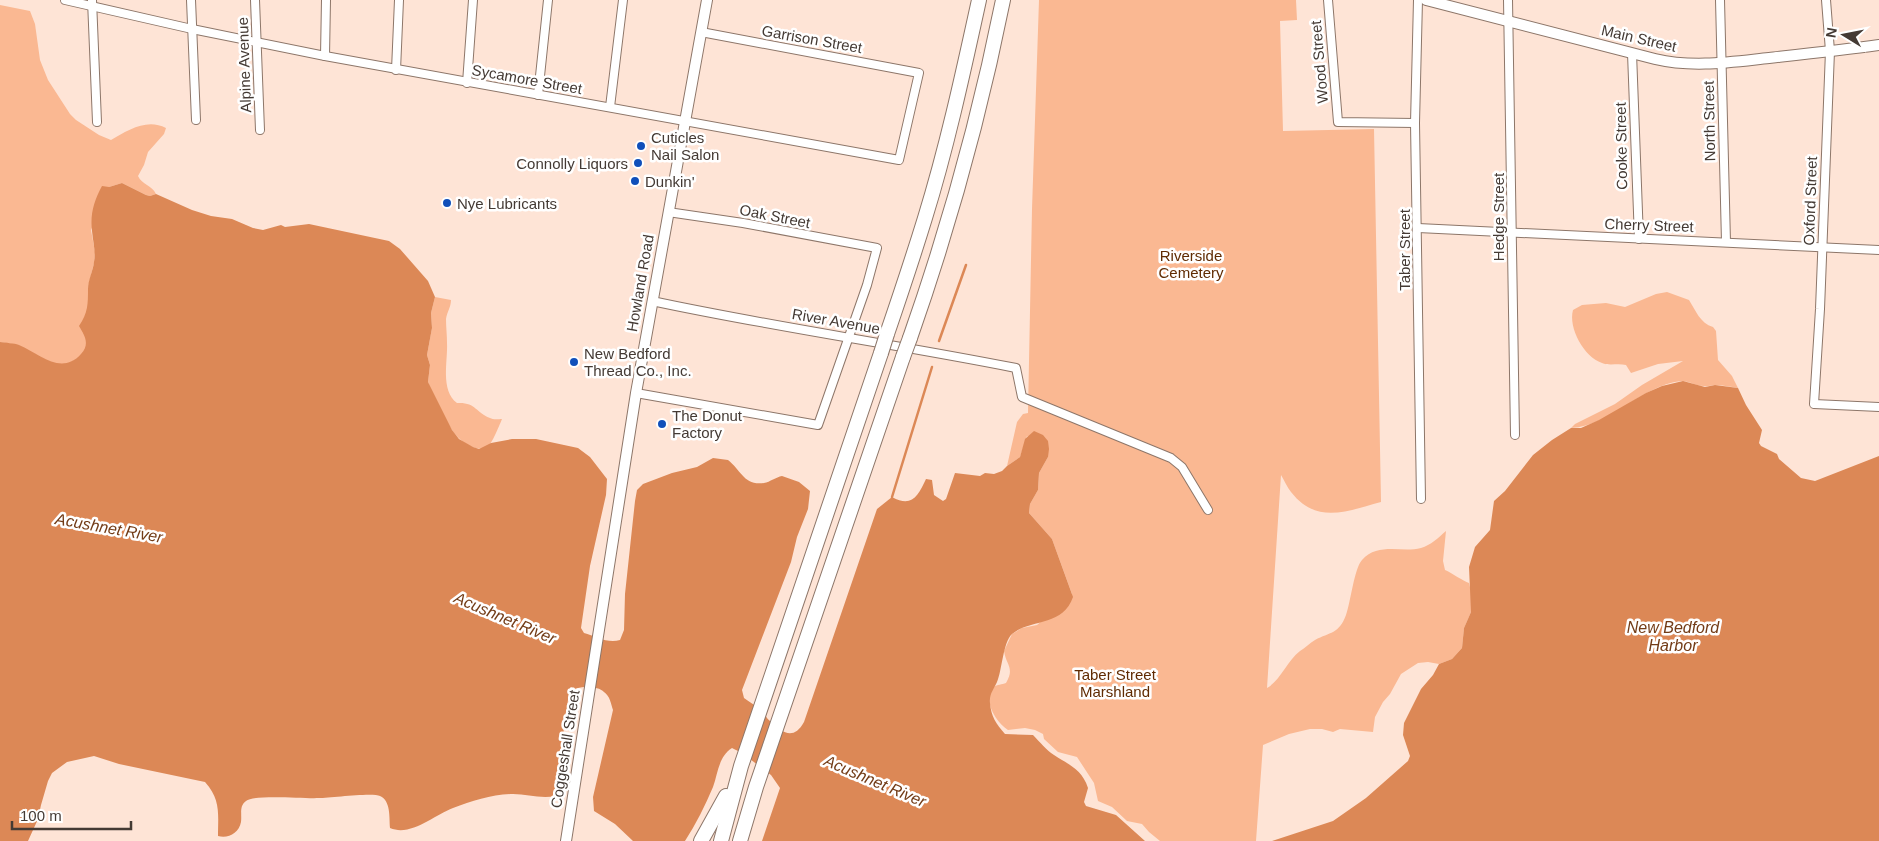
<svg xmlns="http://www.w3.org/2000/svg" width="1879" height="841" viewBox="0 0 1879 841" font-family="Arial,sans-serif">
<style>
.green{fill:#fab892}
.water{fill:#dc8856}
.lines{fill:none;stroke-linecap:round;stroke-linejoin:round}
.stream{stroke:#dc8856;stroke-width:2.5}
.minor-casing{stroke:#8d7669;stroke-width:10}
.secondary-casing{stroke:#8d7669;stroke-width:12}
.motorway-casing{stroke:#8d7669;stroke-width:16}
.minor{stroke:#fff;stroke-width:8}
.secondary{stroke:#fff;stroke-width:10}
.motorway{stroke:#fff;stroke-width:14}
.motorway-bridge-casing{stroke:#8d7669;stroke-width:16;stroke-linecap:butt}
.motorway-bridge{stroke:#fff;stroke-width:14}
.poi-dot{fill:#104fba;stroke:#fff;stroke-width:2}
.labels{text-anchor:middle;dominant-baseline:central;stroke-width:5;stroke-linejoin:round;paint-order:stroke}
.street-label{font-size:15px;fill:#443a34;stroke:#fff}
.poi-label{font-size:15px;fill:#443a34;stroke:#fff;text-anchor:start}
.park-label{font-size:15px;fill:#602b02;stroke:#fff}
.water-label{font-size:16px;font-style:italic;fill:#733c17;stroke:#fff}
</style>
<rect width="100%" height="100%" fill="#fee4d6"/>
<!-- green -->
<g class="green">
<path d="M 1039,0 L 1296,0 L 1297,20 L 1280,21 L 1283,131 L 1374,129 L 1381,502 C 1347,511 1317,525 1291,492 C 1287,487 1284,480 1281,475 L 1267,688 C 1280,681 1287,661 1300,651 C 1305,648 1310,643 1315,640 C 1330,632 1339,634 1346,615 C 1351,601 1354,569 1362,560 C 1378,542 1402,553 1421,548 C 1431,545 1438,538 1446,531 L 1443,561 L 1445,570 C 1452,573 1463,581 1469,583 L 1471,592 L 1471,612 L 1464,628 L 1462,648 L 1452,659 L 1439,664 L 1428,662 L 1418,663 L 1401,674 L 1390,694 L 1383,702 L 1375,717 L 1373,732 L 1340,729 L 1333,732 L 1322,729 L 1310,729 L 1289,734 L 1263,745 L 1256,841 L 1160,841 L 1149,832 L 1142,824 L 1127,821 L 1112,807 L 1098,801 L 1094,783 L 1077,757 L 1058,752 L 1044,739 L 1043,734 L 1035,730 L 1025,728 L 1008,730 C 996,722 982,701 994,687 C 997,684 1002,685 1006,683 C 1015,668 1006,665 1004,651 L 1012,634 L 1022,628 L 1037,625 L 1072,594 L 1052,539 L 1029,513 L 1030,504 L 1038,490 L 1039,473 L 1048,457 L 1027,436 L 1020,457 L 1007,466 L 1017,422 L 1023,414 L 1028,413 L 1032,209 Z"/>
<path d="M 0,5 L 30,11 L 35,24 L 40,60 L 48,80 L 70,114 L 76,120 L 99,135 L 111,140 C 128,130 147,118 166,128 L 164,134 L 148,152 L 144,165 L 138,176 C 142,185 152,185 156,194 L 150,196 L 146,195 L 122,183 L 109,187 L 91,230 L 95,252 L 94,263 L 88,287 L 89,299 L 86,317 L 90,350 L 70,363 L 59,365 L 48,361 L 18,345 L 0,342 Z"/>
<path d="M 1667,292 L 1689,300 C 1696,311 1700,323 1713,327 L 1716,331 L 1718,360 L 1732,376 L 1738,388 C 1731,387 1723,385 1715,385 C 1711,385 1707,387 1704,386 C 1696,386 1689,381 1681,381 C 1640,386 1611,426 1571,428 L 1575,424 L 1615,404 L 1642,385 L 1683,361 L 1658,364 L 1631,373 L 1626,365 C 1618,363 1609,366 1602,363 C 1584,357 1568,328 1573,310 L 1582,305 L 1606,303 L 1625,307 L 1656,294 Z"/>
<path d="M 435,297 L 451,300 C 451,307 447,312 446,319 C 446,327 447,335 447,343 C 448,361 440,390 457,403 C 476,402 475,412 490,418 C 493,420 499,419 502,419 C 500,424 493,441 490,444 C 480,457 458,440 452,430 C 443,417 438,401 430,388 L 428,382 L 430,365 L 427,355 L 432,328 L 431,313 Z"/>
</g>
<!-- water -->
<g class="water">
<path d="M 122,183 L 146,195 L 150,196 L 156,194 L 192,210 L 211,216 L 232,219 L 253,228 L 263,230 L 281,225 L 285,227 L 309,224 L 389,241 L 400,249 L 428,281 L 435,297 L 431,313 L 432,328 L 427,355 L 430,365 L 428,382 L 452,430 L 459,439 L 473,447 L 479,449 L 491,443 L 512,439 L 536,439 L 578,448 L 590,457 L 607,479 L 606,495 L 590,566 L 581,628 L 584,633 C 595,636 608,644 620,640 L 624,630 L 625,594 L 635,501 L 637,490 L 643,484 L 672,473 L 697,467 L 713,458 L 728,460 C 741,470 744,486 764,483 C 770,482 776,477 782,476 L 799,482 L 810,491 L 808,509 L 797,537 L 791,562 L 742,690 L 744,698 C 749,702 755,705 760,709 C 764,712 766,718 770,721 C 783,734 794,740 804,722 L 877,509 L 892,497 C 912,508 918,496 926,479 L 932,480 L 934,495 L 943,501 L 946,499 L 955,473 L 980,476 L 985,473 L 994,474 L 1002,471 L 1007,466 L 1020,457 L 1025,439 L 1034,431 L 1043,435 L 1048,441 L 1049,449 L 1048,457 L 1039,473 L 1038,490 L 1030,504 L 1029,513 L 1052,539 L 1073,597 C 1063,627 1029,619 1012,634 C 1003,642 1002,671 997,682 C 994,689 989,694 990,703 C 991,716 996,724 1005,734 L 1033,735 C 1040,742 1046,750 1054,755 C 1069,765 1082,769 1088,788 L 1084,802 L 1086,806 L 1116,815 L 1145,841 L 762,841 L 780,788 L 771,775 L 742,753 L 732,748 C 718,757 718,774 713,787 C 705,806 696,824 685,841 L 633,841 L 615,824 L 594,811 L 593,797 L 613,710 C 611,704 610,696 604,692 C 597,685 576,686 569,692 C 567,709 564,726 562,743 C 560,759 565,782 555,796 C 541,799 527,794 513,794 C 493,794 472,801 453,808 C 434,815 411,837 390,828 C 389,817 391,801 380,796 C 373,792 330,798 319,798 C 305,799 255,794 246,801 C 239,806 242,814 241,822 C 239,833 228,839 218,836 C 218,814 221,800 205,782 L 119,764 L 94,756 L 67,762 L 52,773 L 48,781 L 41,805 L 38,819 L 28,841 L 0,841 L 0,342 C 6,343 14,343 19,345 C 40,354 61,376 81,354 C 90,344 85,336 79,326 C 88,313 88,304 88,289 C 88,280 93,271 94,262 C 96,252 93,242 92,231 C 90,214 94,201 102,186 L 109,187 Z"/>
<polygon points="1683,381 1705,387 1715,385 1738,388 1746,405 1762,430 1759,443 1761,446 1777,454 1779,459 1801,478 1815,481 1879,456 1879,841 1272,841 1333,821 1366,798 1408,761 1410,756 1403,735 1404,723 1421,689 1433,675 1439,664 1452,659 1462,648 1464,628 1471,612 1469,567 1475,547 1490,530 1494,501 1505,491 1533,455 1552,440 1571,428 1581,428 1599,420 1646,393 1662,386"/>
</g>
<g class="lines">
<!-- stream -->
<g class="stream">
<polyline points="939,341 966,265"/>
<polyline points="892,497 932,367"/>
</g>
<!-- minor casing -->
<g class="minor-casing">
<g id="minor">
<polyline points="65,0 192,29 325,56 899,160 919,73 701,32"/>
<polyline points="92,0 97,122"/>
<polyline points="191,0 196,120"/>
<polyline points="255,0 260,130"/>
<polyline points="1328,0 1338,122 1415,123"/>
<polyline points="1418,0 1415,123 1421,499"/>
<polyline points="1508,0 1515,435"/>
<polyline points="1720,0 1726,242"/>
<polyline points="1826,0 1830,51 1820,309 1814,404 1879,407"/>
<polyline points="1632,53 1639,239"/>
<polyline points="325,56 326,0"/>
<polyline points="396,70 399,0"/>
<polyline points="467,83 473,0"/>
<polyline points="538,95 548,0"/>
<polyline points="610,107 623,0"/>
<polyline points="1418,228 1879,250"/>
<path d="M 652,301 C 773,327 895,344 1016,368 L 1022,397 L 1171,458 L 1182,467 L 1208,510"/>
<polyline points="636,393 818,425 867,285 877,248 743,223 668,212"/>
</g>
</g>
<!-- secondary casing -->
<g class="secondary-casing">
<g id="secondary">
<path d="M 1426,0 L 1655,59 C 1693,68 1731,62 1769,58 C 1805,54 1842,50 1879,45"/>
<polyline points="566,841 636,393 707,0"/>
</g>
</g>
<!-- motorway casing -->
<g class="motorway-casing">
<g id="motorway">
<path d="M 887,334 C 900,296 913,257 925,218 C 947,147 963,73 979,0"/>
<path d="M 910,338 C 949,227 980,115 1003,0"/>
<polyline points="701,841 726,796"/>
<polyline points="721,841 741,766 881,353"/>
<polyline points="740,841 756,787 903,357"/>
</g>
</g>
<!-- minor -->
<use href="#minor" class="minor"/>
<!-- secondary -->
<use href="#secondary" class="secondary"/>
<!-- motorway -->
<use href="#motorway" class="motorway"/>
<!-- motorway-bridge casing -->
<g class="motorway-bridge-casing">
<g id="motorway-bridge">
<polyline points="881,353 887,334"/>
<polyline points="903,357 910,338"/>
</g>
</g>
<!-- motorway-bridge -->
<use href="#motorway-bridge" class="motorway-bridge"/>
</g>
<!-- markers -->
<g class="poi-dot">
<circle cx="641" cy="146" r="5"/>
<circle cx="638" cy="163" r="5"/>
<circle cx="635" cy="181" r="5"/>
<circle cx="447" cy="203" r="5"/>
<circle cx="574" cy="362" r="5"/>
<circle cx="662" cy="424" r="5"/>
</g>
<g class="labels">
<!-- street labels -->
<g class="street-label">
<text transform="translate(1639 38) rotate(13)">Main Street</text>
<text transform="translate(812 39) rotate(10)">Garrison Street</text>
<text transform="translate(1319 62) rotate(-95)">Wood Street</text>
<text transform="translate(244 65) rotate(-92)">Alpine Avenue</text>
<text transform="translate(527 79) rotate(10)">Sycamore Street</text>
<text transform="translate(1709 121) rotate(-91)">North Street</text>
<text transform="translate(1621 146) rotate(-91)">Cooke Street</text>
<text transform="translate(1810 201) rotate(-88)">Oxford Street</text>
<text transform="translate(775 216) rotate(11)">Oak Street</text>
<text transform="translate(1498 217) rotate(-90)">Hedge Street</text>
<text transform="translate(1649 225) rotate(2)">Cherry Street</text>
<text transform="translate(1404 250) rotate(-90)">Taber Street</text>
<text transform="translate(640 283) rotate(-80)">Howland Road</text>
<text transform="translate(836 321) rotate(10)">River Avenue</text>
<text transform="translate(565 749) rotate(-81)">Coggeshall Street</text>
</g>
<!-- poi labels -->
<g class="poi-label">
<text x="651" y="137">Cuticles<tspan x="651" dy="17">Nail Salon</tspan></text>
<text x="628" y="163" text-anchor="end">Connolly Liquors</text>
<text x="645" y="181">Dunkin'</text>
<text x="457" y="203">Nye Lubricants</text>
<text x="584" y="353">New Bedford<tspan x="584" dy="17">Thread Co., Inc.</tspan></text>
<text x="672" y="415">The Donut<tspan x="672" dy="17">Factory</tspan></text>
</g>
<!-- park labels -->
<g class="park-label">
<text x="1191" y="255">Riverside<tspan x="1191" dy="17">Cemetery</tspan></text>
<text x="1115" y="674">Taber Street<tspan x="1115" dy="17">Marshland</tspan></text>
</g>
<!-- water labels -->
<g class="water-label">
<text transform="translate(109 528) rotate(10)">Acushnet River</text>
<text transform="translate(505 618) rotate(23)">Acushnet River</text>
<text x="1673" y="627">New Bedford<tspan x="1673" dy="18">Harbor</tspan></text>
<text transform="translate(875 781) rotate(23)">Acushnet River</text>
</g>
</g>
<!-- north arrow -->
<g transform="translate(1844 35) rotate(280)" stroke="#ffffff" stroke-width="4" paint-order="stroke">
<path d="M0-4L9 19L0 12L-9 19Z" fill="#443a34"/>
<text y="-8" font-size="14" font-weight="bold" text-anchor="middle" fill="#443a34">N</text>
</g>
<!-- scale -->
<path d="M12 821v8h119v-8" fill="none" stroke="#443a34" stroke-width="2.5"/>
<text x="20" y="821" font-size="15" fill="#443a34" stroke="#ffffff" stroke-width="4" paint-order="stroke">100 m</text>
</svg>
